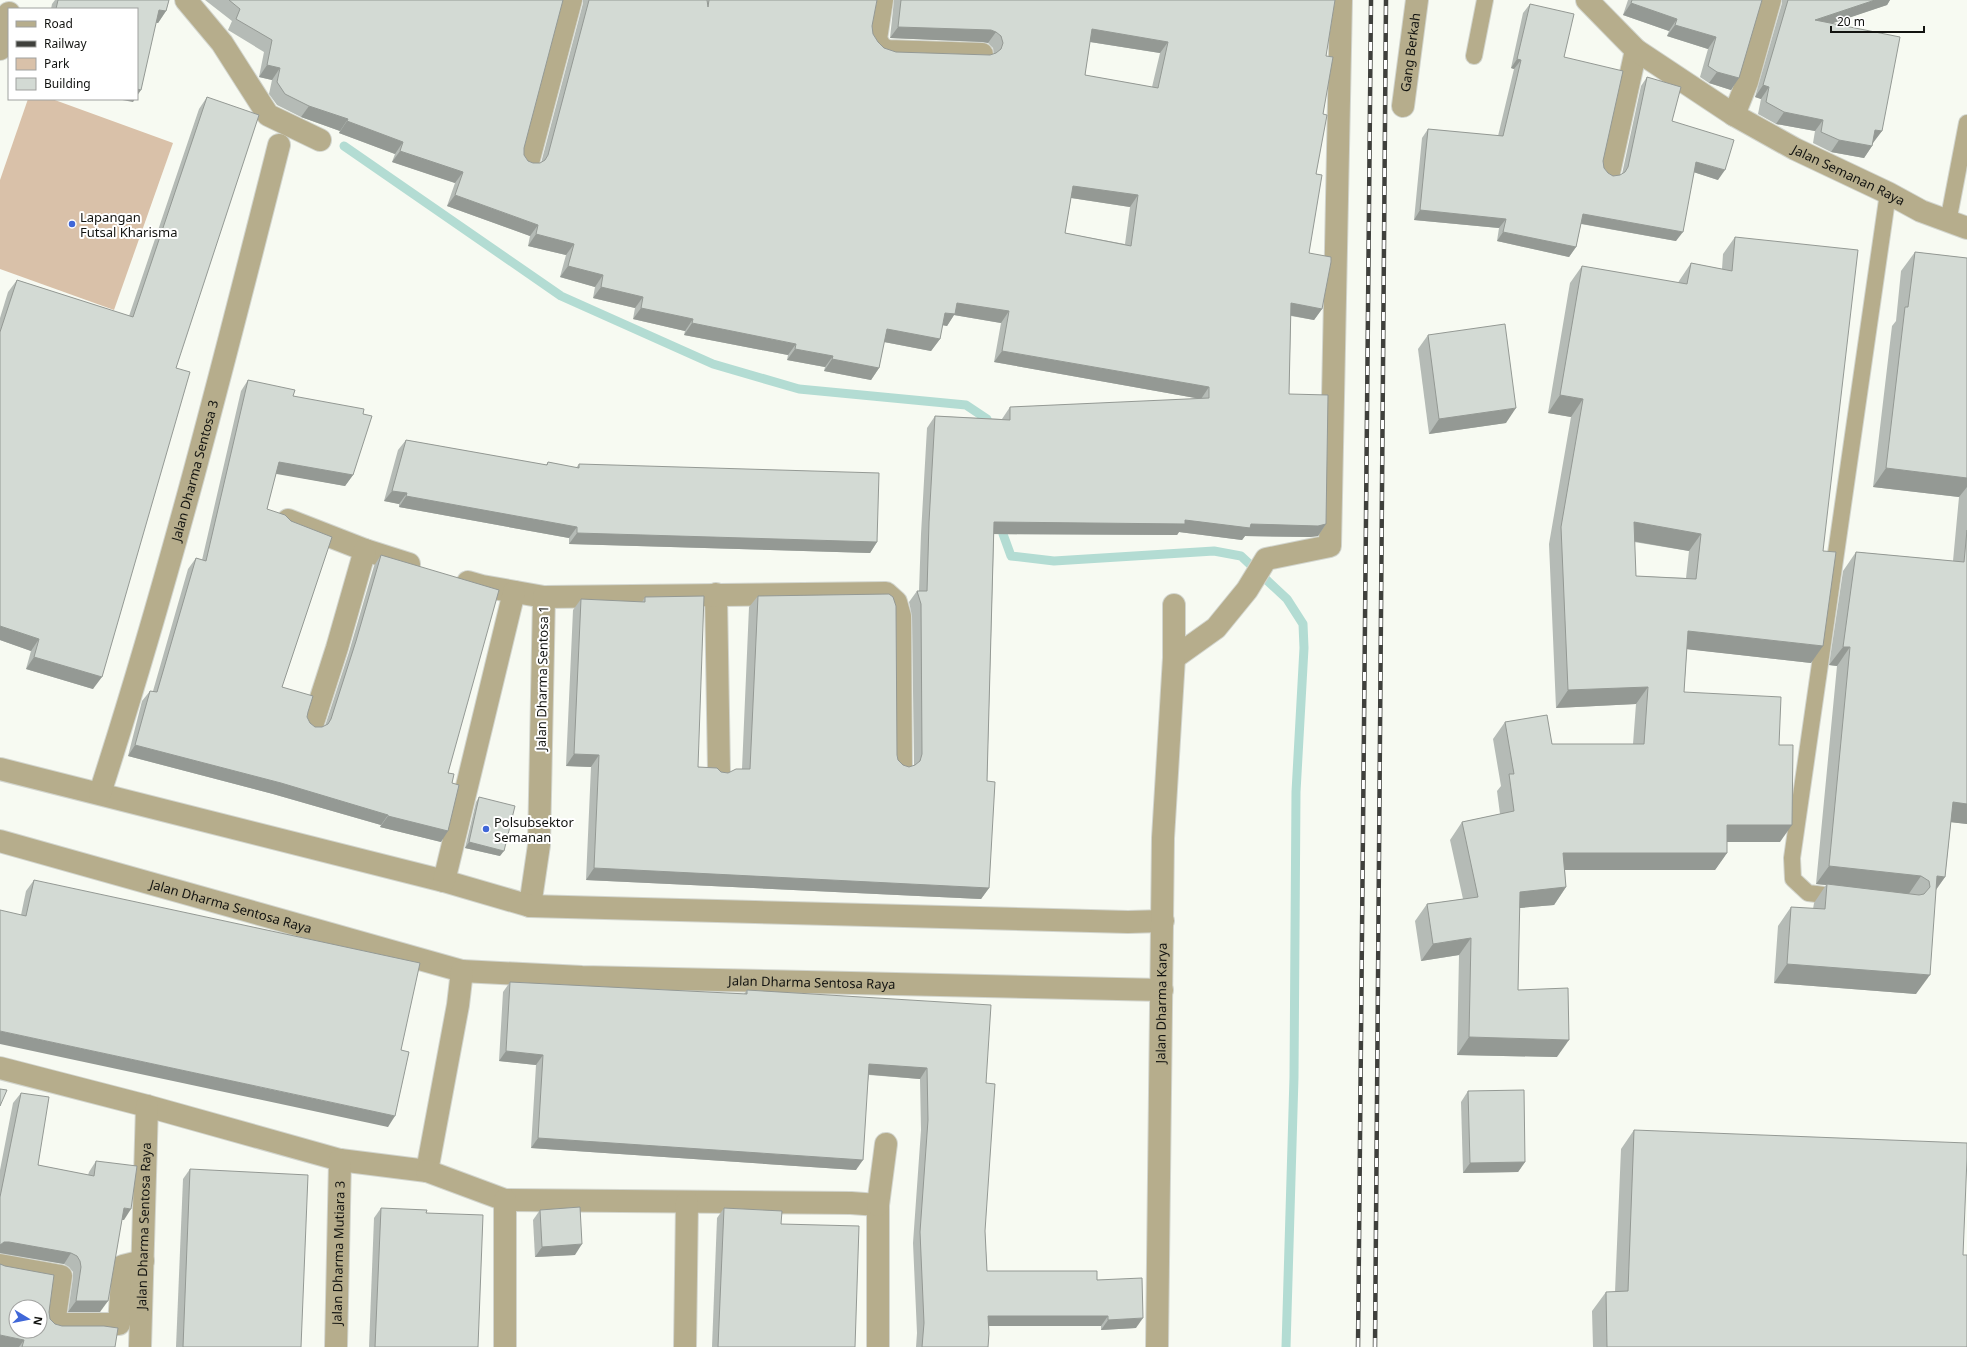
<svg xmlns="http://www.w3.org/2000/svg" width="1967" height="1347" viewBox="0 0 1967 1347" font-family="'Noto Sans',sans-serif">
<style>
.green{fill:#d9c1a9}
.lines{fill:none;stroke-linecap:round;stroke-linejoin:round}
.stream{stroke:#b3dcd3;stroke-width:9}
.service-casing{stroke:#d2d5ce;stroke-width:18}
.minor-casing{stroke:#d2d5ce;stroke-width:24}
.tertiary-casing{stroke:#d2d5ce;stroke-width:24}
.service{stroke:#b6ad8c;stroke-width:16}
.minor{stroke:#b6ad8c;stroke-width:22}
.tertiary{stroke:#b6ad8c;stroke-width:22}
.rail-casing{stroke:#3f403c;stroke-width:4.5}
.rail{stroke:#fff;stroke-width:3;stroke-dasharray:9;stroke-linecap:butt}
.wall{fill:#b5bbb6;fill-rule:evenodd}
.shaded-wall{fill:#949994}
.building{fill:#d3dad4;stroke:#949994;fill-rule:evenodd}
.poi-dot{fill:#4067d8;stroke:#fff;stroke-width:1.5}
.labels{text-anchor:middle;dominant-baseline:central;stroke-width:4;stroke-linejoin:round;paint-order:stroke}
.street-label{font-size:13px;fill:#121310;stroke:#fff}
.poi-label{font-size:13px;fill:#121310;stroke:#fff;text-anchor:start}
</style>
<rect width="100%" height="100%" fill="#f7faf2"/>
<!-- green -->
<polygon class="green" points="28,99 52,99 173,143 114,310 0,269 0,180"/>
<g class="lines">
<!-- stream -->
<g class="stream">
<polyline points="344,146 561,296 713,364 799,389 966,405 987,419 992,430"/>
<polyline points="1002,522 1003,534 1011,556 1054,561 1214,551 1241,556 1287,599 1303,624 1304,648 1296,792 1294,1077 1286,1347"/>
</g>
<!-- service casing -->
<g class="service-casing">
<g id="service">
<polyline points="1474,56 1485,0"/>
<polyline points="1948,222 1967,123"/>
<polyline points="1841,897 1808,893 1793,879 1792,858 1888,193"/>
</g>
</g>
<!-- minor casing -->
<g class="minor-casing">
<g id="minor">
<polyline points="186,0 222,43 268,115 320,140"/>
<polyline points="882,0 876,39 881,48 888,51 982,54"/>
<path id="s1" d="M 1403,106 L 1417,0"/>
<polyline points="1734,115 1747,82 1770,0"/>
<polyline points="528,163 571,0"/>
<polyline points="1609,173 1636,50"/>
<polyline points="288,520 365,550 409,564"/>
<polyline points="468,582 482,586 544,597 539,845 530,906"/>
<polyline points="716,594 719,772"/>
<polyline points="544,597 886,593 896,602 900,616 901,766"/>
<polyline points="1174,658 1216,628 1247,590 1266,559 1330,546 1341,0"/>
<polyline points="312,726 337,648 365,550"/>
<polyline points="0,769 444,881 530,906 1128,922 1163,921"/>
<path id="s2" d="M 100,793 C 169,580 224,362 279,145"/>
<path id="s3" d="M 0,841 L 462,971 L 582,977 L 1162,990"/>
<polyline points="444,881 514,592"/>
<polyline points="0,1068 147,1106 340,1160 427,1171 458,1005 462,971"/>
<polyline points="427,1171 505,1200 851,1203 878,1205 878,1347"/>
<polyline points="878,1205 886,1144"/>
<polyline points="0,1265 61,1276 54,1324 119,1324 123,1266 143,1261"/>
<path id="s4" d="M 140,1347 L 147,1106"/>
<path id="s5" d="M 336,1347 L 340,1160"/>
<polyline points="505,1347 505,1200"/>
<polyline points="685,1347 687,1202"/>
<path id="s6" d="M 1157,1347 L 1163,838 L 1174,658 L 1174,605"/>
</g>
</g>
<!-- tertiary casing -->
<g class="tertiary-casing">
<g id="tertiary">
<path id="s7" d="M 1587,0 L 1636,50 L 1734,115 L 1795,149 L 1888,193 L 1921,211 L 1967,228"/>
<polyline points="0,49 9,13"/>
</g>
</g>
<!-- service -->
<use href="#service" class="service"/>
<!-- minor -->
<use href="#minor" class="minor"/>
<!-- tertiary -->
<use href="#tertiary" class="tertiary"/>
<!-- rail casing -->
<g class="rail-casing">
<g id="rail">
<polyline points="1358,1347 1371,0"/>
<polyline points="1375,1347 1386,0"/>
</g>
</g>
<!-- rail -->
<use href="#rail" class="rail"/>
</g>
<!-- wall -->
<g class="wall">
<polygon points="55,0 169,0 166,11 158,23 156,23 137,9 51,9 52,4"/>
<path d="M 205,0 L 563,0 L 524,148 L 524,155 L 528,161 L 533,163 L 541,163 L 583,3 L 583,0 L 877,0 L 872,26 L 873,34 L 878,42 L 884,48 L 896,52 L 990,55 L 994,54 L 993,48 L 988,43 L 983,42 L 890,38 L 894,0 L 1335,0 L 1326,56 L 1323,114 L 1316,174 L 1309,253 L 1322,309 L 1314,320 L 1291,316 L 1289,394 L 1326,524 L 1318,536 L 1310,537 L 1245,536 L 1242,540 L 1179,532 L 1177,535 L 994,534 L 987,781 L 989,888 L 981,899 L 586,880 L 591,767 L 566,766 L 573,610 L 581,599 L 642,602 L 645,597 L 698,767 L 728,773 L 742,769 L 749,607 L 758,596 L 897,755 L 898,760 L 903,765 L 909,767 L 914,766 L 912,616 L 909,602 L 917,591 L 919,591 L 921,534 L 927,428 L 935,416 L 1002,419 L 1010,407 L 1201,399 L 994,362 L 1001,323 L 954,315 L 947,326 L 942,325 L 940,339 L 931,351 L 884,342 L 879,368 L 871,380 L 824,371 L 825,367 L 787,360 L 788,355 L 684,335 L 685,331 L 633,319 L 635,308 L 593,298 L 595,287 L 560,277 L 566,255 L 528,246 L 530,236 L 447,206 L 455,183 L 392,162 L 395,154 L 339,133 L 340,131 L 301,117 L 277,105 L 269,94 L 272,80 L 259,77 L 264,52 L 228,30 L 232,21 ZM 1090,42 L 1160,53 L 1152,87 L 1085,75 ZM 1071,198 L 1130,207 L 1125,244 L 1065,233 Z"/>
<polygon points="1628,0 1762,0 1731,90 1709,83 1700,77 1708,49 1667,36 1669,31 1623,15"/>
<polygon points="1782,0 1890,0 1887,5 1832,23 1882,131 1873,142 1872,146 1864,158 1831,152 1813,143 1815,131 1776,124 1758,114 1761,99 1755,97 1782,3"/>
<polygon points="1530,4 1564,57 1603,161 1604,168 1608,173 1613,176 1620,175 1622,174 1641,86 1647,77 1672,121 1718,180 1694,172 1676,241 1581,224 1576,247 1569,257 1497,241 1499,228 1414,220 1422,138 1428,129 1498,136 1514,69 1511,68 1523,13"/>
<polygon points="207,97 176,368 93,689 26,669 31,651 0,640 0,318 8,292 17,280 129,316 199,109"/>
<path d="M 1735,237 L 1811,663 L 1687,649 L 1684,692 L 1779,745 L 1780,842 L 1727,842 L 1727,853 L 1715,870 L 1565,870 L 1566,887 L 1554,905 L 1519,908 L 1518,990 L 1557,1057 L 1457,1055 L 1459,955 L 1421,961 L 1415,921 L 1427,904 L 1463,899 L 1450,840 L 1462,822 L 1500,814 L 1497,791 L 1501,786 L 1493,739 L 1505,722 L 1552,744 L 1633,744 L 1636,704 L 1556,708 L 1549,544 L 1571,417 L 1548,413 L 1570,283 L 1582,266 L 1678,283 L 1679,281 L 1691,263 L 1722,269 L 1723,254 ZM 1634,542 L 1689,551 L 1686,578 L 1636,576 Z"/>
<polygon points="1915,252 1967,258 1967,824 1951,822 1945,877 1936,890 1916,994 1774,983 1778,926 1791,907 1813,909 1814,903 1826,885 1816,884 1837,666 1829,665 1843,571 1856,552 1953,561 1959,497 1873,487 1892,326 1896,321 1901,271"/>
<polygon points="1428,335 1506,423 1429,434 1418,349"/>
<polygon points="248,380 293,396 353,475 345,486 276,473 267,509 282,687 308,712 307,717 310,723 315,727 322,727 325,726 349,652 374,566 381,555 452,783 441,842 380,827 381,825 273,794 128,756 142,701 150,691 153,691 188,569 196,558 202,560 241,391"/>
<polygon points="406,440 546,465 548,462 576,468 579,464 877,542 870,553 569,544 569,538 399,507 399,504 384,501 398,450"/>
<polygon points="479,797 500,856 465,848 476,802"/>
<polygon points="34,880 401,1050 388,1127 21,915 26,891"/>
<polygon points="510,982 744,994 747,990 986,1083 985,1231 987,1271 1097,1280 1136,1328 1101,1330 1101,1326 989,1326 988,1347 916,1347 917,1333 913,1243 921,1130 920,1079 869,1075 856,1170 531,1148 536,1065 499,1061 503,992"/>
<polygon points="1468,1091 1525,1162 1518,1172 1463,1173 1461,1102"/>
<polygon points="21,1093 38,1165 88,1175 89,1172 96,1161 124,1220 122,1220 100,1312 68,1312 73,1277 73,1272 69,1267 64,1264 0,1253 0,1170 13,1103"/>
<polygon points="1634,1130 1963,1255 1967,1347 1593,1347 1592,1311 1606,1292 1615,1292 1621,1149"/>
<polygon points="190,1169 301,1347 176,1347 183,1179"/>
<polygon points="381,1208 426,1213 478,1347 369,1347 374,1218"/>
<polygon points="724,1208 781,1224 855,1347 712,1347 717,1218"/>
<polygon points="540,1210 575,1255 535,1257 533,1220"/>
<polygon points="49,1312 50,1319 55,1324 115,1347 0,1347"/>
</g>
<!-- shaded-wall -->
<g class="shaded-wall">
<polygon points="1875,0 1890,0 1887,5 1807,32 1815,20"/>
<polygon points="1631,3 1677,19 1669,31 1623,15"/>
<polygon points="159,10 166,11 158,23 150,22"/>
<polygon points="1675,25 1716,37 1708,49 1667,36"/>
<polygon points="898,27 991,30 996,32 988,43 983,42 890,38"/>
<polygon points="1092,29 1168,42 1160,53 1084,41"/>
<polygon points="1517,59 1521,60 1514,69 1511,68"/>
<polygon points="267,65 280,68 272,80 259,77"/>
<polygon points="1717,72 1739,78 1731,90 1709,83"/>
<polygon points="1763,85 1769,87 1761,99 1755,97"/>
<polygon points="137,89 141,90 137,96"/>
<polygon points="117,99 135,99 133,102"/>
<polygon points="309,106 348,119 340,131 301,117"/>
<polygon points="1784,112 1823,120 1815,131 1776,124"/>
<polygon points="347,121 403,142 395,154 339,133"/>
<polygon points="1875,130 1882,131 1873,143 1867,141"/>
<polygon points="1839,140 1872,146 1864,158 1831,152"/>
<polygon points="400,151 463,172 455,183 392,162"/>
<polygon points="1696,162 1725,170 1718,180 1690,171"/>
<polygon points="1073,186 1138,195 1130,207 1065,197"/>
<polygon points="455,195 538,225 530,236 447,206"/>
<polygon points="1420,210 1506,219 1499,228 1414,220"/>
<polygon points="1583,214 1683,232 1676,241 1577,223"/>
<polygon points="1503,232 1576,247 1569,257 1497,241"/>
<polygon points="536,234 574,244 566,255 528,246"/>
<polygon points="568,266 603,275 595,287 560,277"/>
<polygon points="601,287 643,297 635,308 593,298"/>
<polygon points="957,303 1009,311 1001,323 954,315 947,326 937,324 945,313"/>
<polygon points="1291,303 1322,309 1314,320 1283,314"/>
<polygon points="641,308 693,319 685,331 633,319"/>
<polygon points="692,323 796,344 788,355 684,335"/>
<polygon points="887,329 940,339 931,351 879,341"/>
<polygon points="795,349 833,356 825,367 787,360"/>
<polygon points="1002,351 1209,387 1201,399 994,362"/>
<polygon points="832,359 879,368 871,380 824,371"/>
<polygon points="1560,395 1583,399 1571,417 1548,413"/>
<polygon points="1516,408 1506,423 1429,434 1439,419"/>
<polygon points="279,462 353,475 345,486 271,473"/>
<polygon points="1886,468 1967,478 1967,487 1959,497 1873,487"/>
<polygon points="392,491 407,493 399,504 384,501"/>
<polygon points="406,496 577,527 569,538 399,507"/>
<polygon points="1185,520 1251,524 1326,524 1318,536 1310,537 1245,536 1242,540 1179,532 1177,535 986,534 994,522"/>
<polygon points="1634,522 1701,534 1689,551 1621,539"/>
<polygon points="577,533 877,542 870,553 569,544"/>
<polygon points="0,626 39,639 31,651 0,640"/>
<polygon points="1688,631 1823,646 1811,663 1676,648"/>
<polygon points="1843,647 1850,647 1837,666 1829,665"/>
<polygon points="34,657 102,677 93,689 26,669"/>
<polygon points="1648,687 1636,704 1556,708 1568,690"/>
<polygon points="135,745 281,783 388,815 381,825 273,794 128,756"/>
<polygon points="574,754 599,755 591,767 566,766"/>
<polygon points="1953,802 1967,804 1967,824 1940,821"/>
<polygon points="388,816 448,831 441,842 380,827"/>
<polygon points="1727,825 1792,825 1780,842 1715,842"/>
<polygon points="469,842 504,851 500,856 465,848"/>
<polygon points="1563,853 1727,853 1715,870 1551,870"/>
<polygon points="1829,866 1921,876 1908,895 1827,884 1826,885 1816,884"/>
<polygon points="594,868 989,888 981,899 586,880"/>
<polygon points="1937,876 1945,877 1932,895"/>
<polygon points="1566,887 1554,905 1508,909 1520,892"/>
<polygon points="1471,938 1459,955 1421,961 1433,944"/>
<polygon points="1787,964 1930,975 1916,994 1774,983"/>
<polygon points="0,1031 395,1116 388,1127 0,1044"/>
<polygon points="1469,1037 1569,1040 1557,1057 1457,1055"/>
<polygon points="506,1051 543,1055 536,1065 499,1061"/>
<polygon points="869,1064 927,1068 920,1079 862,1074"/>
<polygon points="538,1138 863,1160 856,1170 531,1148"/>
<polygon points="1525,1162 1518,1172 1463,1173 1470,1163"/>
<polygon points="124,1208 131,1209 124,1220 116,1219"/>
<polygon points="4,1242 9,1242 71,1253 64,1264 0,1253 0,1245"/>
<polygon points="582,1244 575,1255 535,1257 542,1247"/>
<polygon points="76,1301 108,1301 100,1312 68,1312"/>
<polygon points="988,1316 1108,1316 1101,1326 981,1326"/>
<polygon points="1143,1318 1136,1328 1101,1330 1108,1320"/>
<polygon points="0,1335 24,1340 19,1347 0,1347"/>
</g>
<!-- building -->
<g class="building">
<polygon points="58,0 169,0 166,11 159,10 141,90 137,89 137,9 56,9"/>
<path d="M 229,0 L 563,0 L 524,148 L 524,155 L 528,161 L 533,163 L 540,163 L 545,160 L 548,155 L 589,0 L 707,0 L 708,7 L 709,0 L 877,0 L 872,26 L 873,34 L 878,42 L 884,48 L 896,52 L 990,55 L 996,53 L 1001,49 L 1003,43 L 1001,36 L 996,32 L 991,30 L 898,27 L 901,0 L 1335,0 L 1326,56 L 1333,57 L 1323,114 L 1327,115 L 1316,174 L 1322,175 L 1309,253 L 1331,257 L 1331,262 L 1322,309 L 1291,303 L 1289,394 L 1328,395 L 1326,524 L 1318,526 L 1251,524 L 1250,528 L 1185,520 L 1185,524 L 994,522 L 987,781 L 995,782 L 989,888 L 594,868 L 599,755 L 574,754 L 581,599 L 645,602 L 645,597 L 704,596 L 698,767 L 717,768 L 721,772 L 728,773 L 736,769 L 750,769 L 758,596 L 889,594 L 893,597 L 896,606 L 897,755 L 898,760 L 903,765 L 909,767 L 915,765 L 920,761 L 922,754 L 921,604 L 917,591 L 927,591 L 929,522 L 935,416 L 1010,420 L 1010,407 L 1209,398 L 1209,387 L 1002,351 L 1009,311 L 957,303 L 955,314 L 945,313 L 940,339 L 887,329 L 879,368 L 832,359 L 833,356 L 795,349 L 796,344 L 692,323 L 693,319 L 641,308 L 643,297 L 601,287 L 603,275 L 568,266 L 574,244 L 536,234 L 538,225 L 455,195 L 463,172 L 400,151 L 403,142 L 347,121 L 348,119 L 309,106 L 285,94 L 277,82 L 280,68 L 267,65 L 272,40 L 236,19 L 240,9 ZM 1092,29 L 1168,42 L 1158,88 L 1085,75 ZM 1073,186 L 1138,195 L 1131,246 L 1065,233 Z"/>
<polygon points="1632,0 1762,0 1739,78 1717,72 1708,66 1716,37 1675,25 1677,19 1631,3"/>
<polygon points="1788,0 1875,0 1815,20 1900,37 1882,131 1875,130 1872,146 1839,140 1821,132 1823,120 1784,112 1766,102 1769,87 1763,85"/>
<polygon points="1530,4 1574,14 1564,57 1623,71 1603,161 1604,168 1608,173 1613,176 1620,175 1625,172 1628,167 1647,77 1681,87 1672,121 1734,140 1725,170 1696,162 1683,232 1583,214 1576,247 1503,232 1506,219 1420,210 1428,129 1503,136 1521,60 1517,59"/>
<polygon points="207,97 259,115 176,368 190,372 102,677 34,657 39,639 0,626 0,332 17,280 133,317"/>
<path d="M 1735,237 L 1858,250 L 1823,551 L 1836,552 L 1823,646 L 1688,631 L 1684,692 L 1781,697 L 1779,745 L 1793,745 L 1792,825 L 1727,825 L 1727,853 L 1563,853 L 1566,887 L 1520,892 L 1518,990 L 1568,988 L 1569,1040 L 1469,1037 L 1471,938 L 1433,944 L 1427,904 L 1478,897 L 1462,822 L 1514,811 L 1509,774 L 1514,774 L 1505,722 L 1547,715 L 1552,744 L 1644,744 L 1648,687 L 1568,690 L 1561,527 L 1583,399 L 1560,395 L 1582,266 L 1687,284 L 1691,263 L 1732,271 ZM 1634,522 L 1701,534 L 1696,579 L 1636,576 Z"/>
<polygon points="1915,252 1967,258 1967,478 1886,468 1905,307 1908,307"/>
<polygon points="1505,324 1516,408 1439,419 1428,335"/>
<polygon points="248,380 295,390 293,396 364,409 363,414 372,416 353,475 279,462 267,509 285,515 291,521 332,537 282,687 313,696 308,712 307,717 310,723 315,727 322,727 328,724 331,719 356,641 381,555 499,590 448,773 454,774 452,783 459,785 448,831 388,816 388,815 281,783 135,745 150,691 157,692 196,558 206,561"/>
<polygon points="406,440 547,465 548,462 579,468 579,464 879,473 877,542 577,533 577,527 406,496 407,493 392,491"/>
<polygon points="1967,530 1967,804 1953,802 1945,877 1937,876 1930,975 1787,964 1791,907 1825,909 1827,884 1919,895 1924,894 1930,887 1929,881 1921,876 1829,866 1850,647 1843,647 1856,552 1964,562"/>
<polygon points="479,797 515,806 504,851 469,842"/>
<polygon points="34,880 420,963 401,1050 409,1052 395,1116 0,1031 0,910 26,916"/>
<polygon points="510,982 747,994 747,990 991,1005 986,1083 995,1084 985,1231 987,1271 1097,1271 1097,1280 1142,1278 1143,1318 1108,1320 1108,1316 988,1316 989,1333 988,1347 922,1347 924,1323 920,1232 928,1120 927,1068 869,1064 863,1160 538,1138 543,1055 506,1051"/>
<polygon points="0,1089 7,1090 0,1106"/>
<polygon points="1524,1090 1525,1162 1470,1163 1468,1091"/>
<polygon points="21,1093 49,1097 38,1165 94,1176 96,1161 137,1166 131,1209 124,1208 108,1301 76,1301 81,1267 80,1261 77,1256 71,1253 9,1242 4,1242 0,1245 0,1197"/>
<polygon points="1634,1130 1967,1143 1967,1158 1963,1255 1967,1255 1967,1347 1607,1347 1606,1292 1628,1291"/>
<polygon points="190,1169 308,1175 301,1347 183,1347"/>
<polygon points="580,1207 582,1244 542,1247 540,1210"/>
<polygon points="381,1208 427,1210 426,1213 483,1215 478,1347 375,1347"/>
<polygon points="724,1208 782,1211 781,1224 859,1226 855,1347 718,1347"/>
<path d="M 0,1264 L 5,1266 L 54,1275 L 49,1312 L 50,1319 L 55,1324 L 62,1326 L 104,1326 L 118,1328 L 115,1347 L 22,1347 L 24,1340 L 0,1335 ZM 16,1307 L 40,1307 L 40,1331 L 16,1331 Z"/>
</g>
<!-- markers -->
<g class="poi-dot">
<circle cx="72" cy="224" r="4"/>
<circle cx="486" cy="829" r="4"/>
</g>
<g class="labels">
<!-- street labels -->
<g class="street-label">
<text stroke="none"><textPath href="#s1" startOffset="54">Gang Berkah</textPath></text>
<text stroke="none"><textPath href="#s7" startOffset="317">Jalan Semanan Raya</textPath></text>
<text stroke="none"><textPath href="#s2" startOffset="336">Jalan Dharma Sentosa 3</textPath></text>
<text transform="translate(542 678) rotate(-89)">Jalan Dharma Sentosa 1</text>
<text stroke="none"><textPath href="#s3" startOffset="240">Jalan Dharma Sentosa Raya</textPath></text>
<text stroke="none"><textPath href="#s3" startOffset="830">Jalan Dharma Sentosa Raya</textPath></text>
<text stroke="none"><textPath href="#s6" startOffset="344">Jalan Dharma Karya</textPath></text>
<text stroke="none"><textPath href="#s4" startOffset="121">Jalan Dharma Sentosa Raya</textPath></text>
<text stroke="none"><textPath href="#s5" startOffset="94">Jalan Dharma Mutiara 3</textPath></text>
</g>
<!-- poi labels -->
<g class="poi-label">
<text x="80" y="217">Lapangan<tspan x="80" dy="15">Futsal Kharisma</tspan></text>
<text x="494" y="822">Polsubsektor<tspan x="494" dy="15">Semanan</tspan></text>
</g>
</g>
<!-- legend -->
<rect x="8" y="8" width="130" height="92" fill="#ffffff" stroke="#a0a19f"/>
<rect x="16" y="21" width="20" height="6" fill="#b6ad8c" stroke="#a0a19f"/>
<text x="44" y="28" font-size="12" fill="#121310">Road</text>
<rect x="16" y="41" width="20" height="6" fill="#3f403c" stroke="#a0a19f"/>
<text x="44" y="48" font-size="12" fill="#121310">Railway</text>
<rect x="16" y="58" width="20" height="12" fill="#d9c1a9" stroke="#a0a19f"/>
<text x="44" y="68" font-size="12" fill="#121310">Park</text>
<rect x="16" y="78" width="20" height="12" fill="#d3dad4" stroke="#a0a19f"/>
<text x="44" y="88" font-size="12" fill="#121310">Building</text>
<!-- north arrow -->
<g transform="translate(28 1319) rotate(100)"><circle r="19" fill="#ffffff" stroke="#a0a19f"/>
<path d="M0-3L7 15L0 10L-7 15Z" fill="#4067d8"/>
<text y="-6" font-size="11" font-weight="bold" text-anchor="middle" fill="#121310">N</text>
</g>
<!-- scale -->
<path d="M1831 26v6h93v-6" fill="none" stroke="#121310" stroke-width="2"/>
<text x="1837" y="26" font-size="12" fill="#121310" stroke="#ffffff" stroke-width="3" paint-order="stroke">20 m</text>
</svg>
